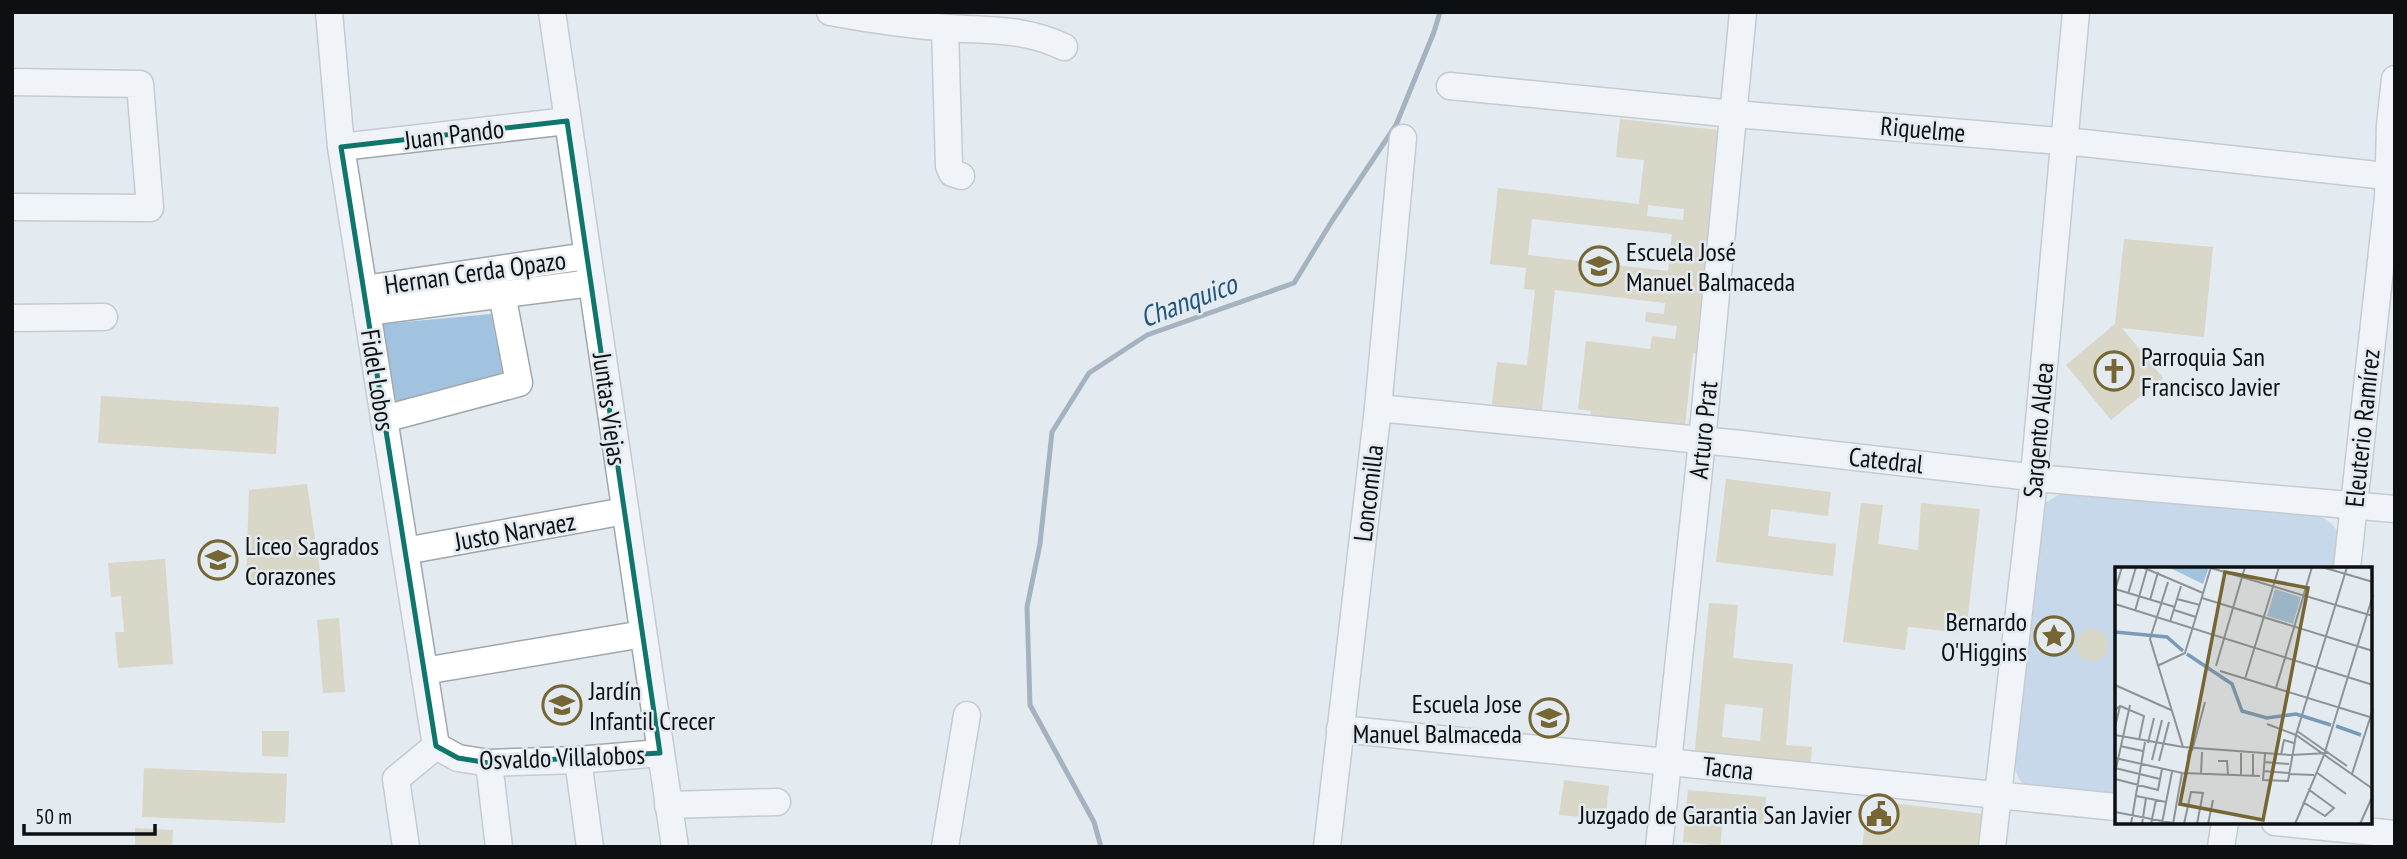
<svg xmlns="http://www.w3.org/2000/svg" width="2407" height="859" viewBox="0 0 2407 859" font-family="'PT Sans Narrow',sans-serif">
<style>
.green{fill:#a2c3e0}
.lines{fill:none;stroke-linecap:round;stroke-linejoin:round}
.stream{stroke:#597186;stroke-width:5}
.building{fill:#cdc097;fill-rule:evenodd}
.minor-casing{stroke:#a0a7ad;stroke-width:29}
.minor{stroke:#fff;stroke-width:26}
.marked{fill:none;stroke:#0f766e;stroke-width:5;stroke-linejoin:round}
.labels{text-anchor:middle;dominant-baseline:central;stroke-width:5;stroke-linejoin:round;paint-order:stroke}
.street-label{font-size:26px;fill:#0d1012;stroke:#e3eaf0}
.poi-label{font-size:26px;fill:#0d1012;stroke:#e3eaf0;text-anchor:start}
.water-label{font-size:28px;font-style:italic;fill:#20557d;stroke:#e3eaf0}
.inset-river{fill:none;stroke:#7a9bb8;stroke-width:3.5}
.inset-road{fill:none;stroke:#8d9397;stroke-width:2}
.view{fill:#766634;fill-opacity:0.15;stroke:#766634;stroke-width:3.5}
.inset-edge{fill:none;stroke:#0d1012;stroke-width:3.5}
</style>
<rect width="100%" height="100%" fill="#e3eaf0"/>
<!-- green -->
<g class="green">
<polygon points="491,314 503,375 396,403 383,324"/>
<path d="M 2069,492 L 2319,516 C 2346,528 2339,544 2337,568 L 2116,568 L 2116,797 L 2029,789 C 2016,779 2015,772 2015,756 L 2044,504 L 2056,496 Z"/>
</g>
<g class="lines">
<!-- stream -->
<polyline class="stream" points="1101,847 1094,822 1030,705 1027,607 1040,544 1052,432 1089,373 1147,335 1294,283 1332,221 1396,125 1434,32 1440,12"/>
</g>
<!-- building -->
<g class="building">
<path d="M 1620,119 L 1727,131 L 1703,355 L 1693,353 L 1684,434 L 1589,423 L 1591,411 L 1578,409 L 1586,341 L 1650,349 L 1652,336 L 1675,339 L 1677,326 L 1645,322 L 1646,312 L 1664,314 L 1665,303 L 1555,290 L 1541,418 L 1491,412 L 1497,362 L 1527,365 L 1535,290 L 1524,289 L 1526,268 L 1490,264 L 1498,188 L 1639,204 L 1644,160 L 1616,157 ZM 1648,205 L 1684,209 L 1683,220 L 1647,216 ZM 1532,219 L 1672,234 L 1668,271 L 1528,255 Z"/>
<polygon points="2124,239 2213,247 2204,337 2122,328 2163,378 2111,420 2066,365 2115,324"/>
<polygon points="101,396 279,407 276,454 98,443"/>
<polygon points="1726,479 1831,492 1828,516 1771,509 1768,536 1836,544 1833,576 1716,562"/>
<polygon points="307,484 320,571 246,584 249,490"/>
<polygon points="1861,503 1883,505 1878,544 1918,550 1921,503 1980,509 1966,633 1908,627 1905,650 1843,642"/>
<polygon points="165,559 173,664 118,668 115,632 124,632 121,596 111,597 108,563"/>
<path d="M 1709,603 L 1738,605 L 1733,658 L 1793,664 L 1786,745 L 1812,747 L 1810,771 L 1694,760 ZM 1725,704 L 1763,708 L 1760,741 L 1722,737 Z"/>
<polygon points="339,618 345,692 323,693 317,620"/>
<circle cx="2092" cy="645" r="16"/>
<polygon points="262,731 289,731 288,757 262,756"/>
<polygon points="144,768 287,774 285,823 142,817"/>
<polygon points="1564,780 1609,786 1606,813 1584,810 1583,817 1559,815"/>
<polygon points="1688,790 1766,797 1763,824 1723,820 1720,846 1683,842"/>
<polygon points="1868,800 1983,814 1979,847 1862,847"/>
<polygon points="135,828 173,830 172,847 135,847"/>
</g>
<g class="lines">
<!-- minor casing -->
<g class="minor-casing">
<g id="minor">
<polyline points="329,12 341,147 436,746"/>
<polyline points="552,12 675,847"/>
<path d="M 830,12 C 868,19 909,25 948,28 C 991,31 1024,28 1064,47"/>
<polyline points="945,28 949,166 952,173 961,176"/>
<polyline points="12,82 140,84 150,208 12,207"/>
<polyline points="1450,86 1734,114 2084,143 2395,177"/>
<polyline points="341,147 567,121"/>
<polyline points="364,289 587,256"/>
<polyline points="367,312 591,283"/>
<polyline points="12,318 104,317"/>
<polyline points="1378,408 1741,444 2047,479 2395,509"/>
<polyline points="384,419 519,383 502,294"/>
<polyline points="405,551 625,511"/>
<polyline points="2347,568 2388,197 2390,125 2395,79"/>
<polyline points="424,671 643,634"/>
<polyline points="1340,729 2116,807"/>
<polyline points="578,760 590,847"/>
<polyline points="489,763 499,847"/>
<polyline points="668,805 777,802"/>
<polyline points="2275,822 2395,834"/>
<polyline points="406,847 396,779 436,746 458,758 489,763 578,760 660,753"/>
<polyline points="945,847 967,715"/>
<polyline points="1327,847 1378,408 1403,138"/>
<polyline points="1659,847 1702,441 1743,12"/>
<polyline points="1992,847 2032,498 2076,12"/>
<polyline points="2221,847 2225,822"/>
</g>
</g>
<!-- minor -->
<use href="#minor" class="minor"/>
</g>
<!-- marked area -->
<path d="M0 0H2407V859H0ZM 567,121 L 660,753 L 489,763 L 458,758 L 436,746 L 341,147 Z" fill="#e3eaf0" fill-opacity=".55" fill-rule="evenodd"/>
<path class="marked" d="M 567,121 L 660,753 L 489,763 L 458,758 L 436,746 L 341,147 Z"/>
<!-- icons -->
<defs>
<g id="school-ring" transform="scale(2.0125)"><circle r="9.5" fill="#e3eaf0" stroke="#766634" stroke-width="1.5"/><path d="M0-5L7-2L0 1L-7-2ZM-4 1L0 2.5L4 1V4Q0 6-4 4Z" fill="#766634"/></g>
<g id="church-ring" transform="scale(2.0125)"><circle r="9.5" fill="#e3eaf0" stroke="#766634" stroke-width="1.5"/><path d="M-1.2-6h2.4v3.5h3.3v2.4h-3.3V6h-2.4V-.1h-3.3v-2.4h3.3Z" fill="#766634"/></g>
<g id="sight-ring" transform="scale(2.0125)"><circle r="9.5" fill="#e3eaf0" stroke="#766634" stroke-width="1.5"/><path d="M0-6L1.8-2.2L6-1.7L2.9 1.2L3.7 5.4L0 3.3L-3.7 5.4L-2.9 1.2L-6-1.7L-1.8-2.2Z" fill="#766634"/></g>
<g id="civic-ring" transform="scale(2.0125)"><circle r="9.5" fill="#e3eaf0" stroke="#766634" stroke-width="1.5"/><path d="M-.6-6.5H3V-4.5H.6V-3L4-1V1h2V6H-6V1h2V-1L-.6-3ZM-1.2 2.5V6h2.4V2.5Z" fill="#766634"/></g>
</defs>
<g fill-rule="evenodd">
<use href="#school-ring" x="1599" y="266"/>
<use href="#church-ring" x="2114" y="371"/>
<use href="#school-ring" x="218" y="560"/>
<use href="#sight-ring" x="2054" y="636"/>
<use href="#school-ring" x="562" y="705"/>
<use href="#school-ring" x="1549" y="718"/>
<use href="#civic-ring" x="1879" y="814"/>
</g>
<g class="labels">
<!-- street labels -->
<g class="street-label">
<text transform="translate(1923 129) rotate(5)">Riquelme</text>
<text transform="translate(454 134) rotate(-7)">Juan Pando</text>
<text transform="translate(475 272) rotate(-8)">Hernan Cerda Opazo</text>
<text transform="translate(378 380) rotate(81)">Fidel Lobos</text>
<text transform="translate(610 409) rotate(82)">Juntas Viejas</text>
<text transform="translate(2362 428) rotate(-84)">Eleuterio Ramírez</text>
<text transform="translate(1703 430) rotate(-84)">Arturo Prat</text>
<text transform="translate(2038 430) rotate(-85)">Sargento Aldea</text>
<text transform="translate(1886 460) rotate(6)">Catedral</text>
<text transform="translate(1368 493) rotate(-83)">Loncomilla</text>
<text transform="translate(515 531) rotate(-10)">Justo Narvaez</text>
<text transform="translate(562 757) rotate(-2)">Osvaldo Villalobos</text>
<text transform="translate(1728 768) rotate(6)">Tacna</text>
</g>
<!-- poi labels -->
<g class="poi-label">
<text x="1626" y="251">Escuela José<tspan x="1626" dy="30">Manuel Balmaceda</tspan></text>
<text x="2141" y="356">Parroquia San<tspan x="2141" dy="30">Francisco Javier</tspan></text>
<text x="245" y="545">Liceo Sagrados<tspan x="245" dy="30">Corazones</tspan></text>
<text x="2027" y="621" text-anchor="end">Bernardo<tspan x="2027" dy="30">O'Higgins</tspan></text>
<text x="589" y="690">Jardín<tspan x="589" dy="30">Infantil Crecer</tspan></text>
<text x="1522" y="703" text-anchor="end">Escuela Jose<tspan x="1522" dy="30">Manuel Balmaceda</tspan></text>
<text x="1852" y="814" text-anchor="end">Juzgado de Garantia San Javier</text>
</g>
<!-- water labels -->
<g class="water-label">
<text transform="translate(1188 300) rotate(-21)">Chanquico</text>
</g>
</g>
<!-- overview -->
<g transform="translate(2115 567)">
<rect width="257" height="257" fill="#e3eaf0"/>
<path d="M 53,0 L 94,0 L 88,17 ZM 160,22 L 186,30 L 178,57 L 152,49 Z" fill="#a2c3e0"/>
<path class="inset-river" d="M 0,65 L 52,70 L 68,84M 72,87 L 117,117 L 127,144 L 152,151 L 181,147 L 216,158M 221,159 L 246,168"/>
<path class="inset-road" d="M 27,0 L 88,26M 207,0 L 258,15M 96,1 L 258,49M 53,15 L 35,72 L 68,180 L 176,188 L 213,186M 0,22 L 60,40M 0,23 L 7,0M 13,27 L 21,0M 87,31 L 258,84M 62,32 L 85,38M 35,33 L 43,5M 0,37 L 258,118M 59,43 L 81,50M 20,44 L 32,2M 55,55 L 66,19M 42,99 L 70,86 L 96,0M 101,99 L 130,0M 105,104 L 258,151M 130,112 L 164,0M 0,118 L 56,143M 161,121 L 197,0M 0,143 L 5,139 L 29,149 L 24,173M 152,157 L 181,168 L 258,222M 0,160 L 5,139M 182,164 L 232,199M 0,168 L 68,180M 33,176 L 39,151M 5,179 L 28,184M 77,184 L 90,135M 150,187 L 148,213 L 173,214 L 181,168 L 232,0M 166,188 L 169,173 L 179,176M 0,191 L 67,206 L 145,209M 37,193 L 47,153M 44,194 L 54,155M 103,194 L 112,194 L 113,208M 149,195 L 174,197M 0,201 L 45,212M 148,204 L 174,206M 72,205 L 74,183M 201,205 L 231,227M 0,206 L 15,138M 86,207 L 87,185M 174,207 L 199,208M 237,207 L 258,142M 126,208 L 126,186M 138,209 L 138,187M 0,212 L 43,223 L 47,202M 21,229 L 51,235M 188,235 L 210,249 L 219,241 L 193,222M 0,245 L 63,257M 47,256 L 57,205M 16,257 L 30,175M 27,257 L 31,231M 36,257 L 41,233M 58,257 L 67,206M 69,257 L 76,225 L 88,226 L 82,257M 93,257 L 98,233M 180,257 L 209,188 L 258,28M 245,257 L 258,228"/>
<path class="view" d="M 110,5 L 193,21 L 148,253 L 65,237 Z"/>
<rect width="257" height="257" class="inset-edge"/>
</g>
<!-- border -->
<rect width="2407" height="859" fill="none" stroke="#0d1012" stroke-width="28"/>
<!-- scale -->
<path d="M24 824v10h131v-10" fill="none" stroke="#0d1012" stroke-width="3.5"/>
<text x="35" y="824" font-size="21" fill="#0d1012" stroke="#e3eaf0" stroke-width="5" paint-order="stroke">50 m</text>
</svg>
